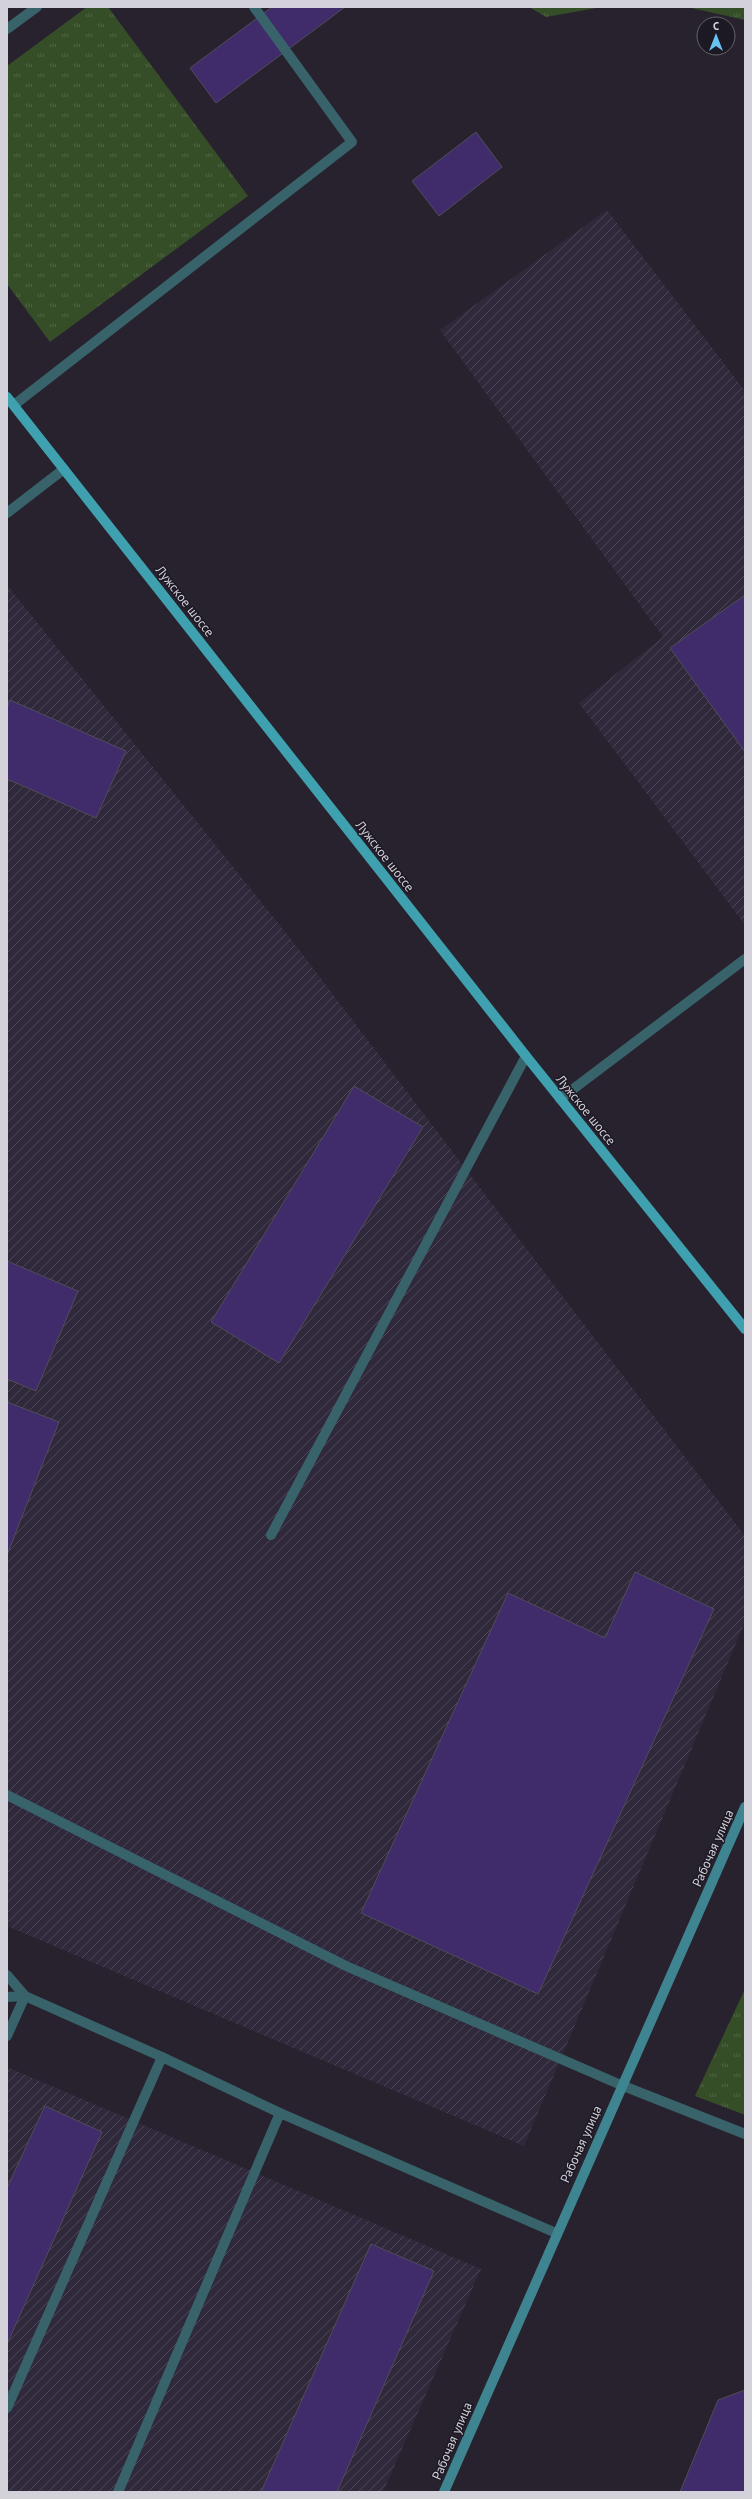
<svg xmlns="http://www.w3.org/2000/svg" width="752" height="2499" viewBox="0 0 752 2499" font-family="'PT Sans',sans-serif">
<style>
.industrial{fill:url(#industrial-furrows)}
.grass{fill:url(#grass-tufts)}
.building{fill:#402b6b;stroke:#504d5b}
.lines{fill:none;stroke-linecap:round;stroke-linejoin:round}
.lane{stroke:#38636a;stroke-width:10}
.secondary{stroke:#3e8591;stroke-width:10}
.primary{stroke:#3fa0af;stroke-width:10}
.labels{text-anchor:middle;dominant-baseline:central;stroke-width:3;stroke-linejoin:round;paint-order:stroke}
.street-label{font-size:13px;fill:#d3d1d9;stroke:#1d1924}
</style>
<defs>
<pattern id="industrial-furrows" width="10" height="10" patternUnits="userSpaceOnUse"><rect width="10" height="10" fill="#30293b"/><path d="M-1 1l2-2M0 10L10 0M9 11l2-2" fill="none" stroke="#4d4757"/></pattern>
<pattern id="grass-tufts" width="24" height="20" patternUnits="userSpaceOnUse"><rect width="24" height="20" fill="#354e27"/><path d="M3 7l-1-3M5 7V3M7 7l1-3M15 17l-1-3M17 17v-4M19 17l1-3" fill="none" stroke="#516646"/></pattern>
</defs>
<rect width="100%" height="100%" fill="#27222e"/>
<!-- industrial -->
<g class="industrial">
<polygon points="607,210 745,391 745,925 579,703 663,637 440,330"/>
<polygon points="7,585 290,938 745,1536 745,1622 524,2146 7,1926"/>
<polygon points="7,2067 481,2269 383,2492 7,2492"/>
</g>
<!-- grass -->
<g class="grass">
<polygon points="87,7 108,7 248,196 50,342 7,284 7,66"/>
<polygon points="529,7 602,7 546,17"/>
<polygon points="687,7 745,7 745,20"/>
<polygon points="745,1989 745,2115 695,2096"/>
</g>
<!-- building -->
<g class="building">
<polygon points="272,7 345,7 216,103 190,68"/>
<polygon points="476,132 502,167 439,216 412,181"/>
<polygon points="745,595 745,752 670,648"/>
<polygon points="10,700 126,751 96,818 7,779 7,708"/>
<polygon points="354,1086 423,1127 279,1363 211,1322"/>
<polygon points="7,1261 78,1291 36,1391 7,1379"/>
<polygon points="7,1402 59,1422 7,1555"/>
<polygon points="635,1572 714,1609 538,1994 361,1913 508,1593 605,1638"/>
<polygon points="45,2106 102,2132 7,2344 7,2188"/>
<polygon points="371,2244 434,2271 337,2492 261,2492"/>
<polygon points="745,2390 745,2492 680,2492 718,2400"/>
</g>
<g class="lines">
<!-- lane -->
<g class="lane">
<polyline points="7,29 37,7"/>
<polyline points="14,405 352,142 254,7"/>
<polyline points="7,513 64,469"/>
<polyline points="560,1099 745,959"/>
<polyline points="271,1535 526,1056"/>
<polyline points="7,1795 346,1966 621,2085 745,2134"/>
<polyline points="7,1975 25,1996 162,2057 280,2113 556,2233"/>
<polyline points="7,1997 25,1996 7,2036"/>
<polyline points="7,2408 162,2057"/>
<polyline points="118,2492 280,2113"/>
</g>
<!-- secondary -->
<polyline class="secondary" points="444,2492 745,1807"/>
<!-- primary -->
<polyline class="primary" points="7,397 526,1056 745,1329"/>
</g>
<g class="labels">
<!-- street labels -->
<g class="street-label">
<text transform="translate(185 601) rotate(52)">Лужское шоссе</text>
<text transform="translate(385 856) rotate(52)">Лужское шоссе</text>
<text transform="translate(586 1110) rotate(51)">Лужское шоссе</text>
<text transform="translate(713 1848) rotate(-66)">Рабочая улица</text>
<text transform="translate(581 2144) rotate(-66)">Рабочая улица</text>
<text transform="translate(452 2441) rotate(-67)">Рабочая улица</text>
</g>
</g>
<!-- border -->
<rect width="752" height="2499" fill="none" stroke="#d3d1d9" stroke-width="16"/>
<!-- north arrow -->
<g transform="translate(716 36)"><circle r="19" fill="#1d1924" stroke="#66636c"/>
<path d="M0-3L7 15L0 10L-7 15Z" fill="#69c3f1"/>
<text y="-6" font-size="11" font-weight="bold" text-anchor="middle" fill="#d3d1d9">С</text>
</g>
</svg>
